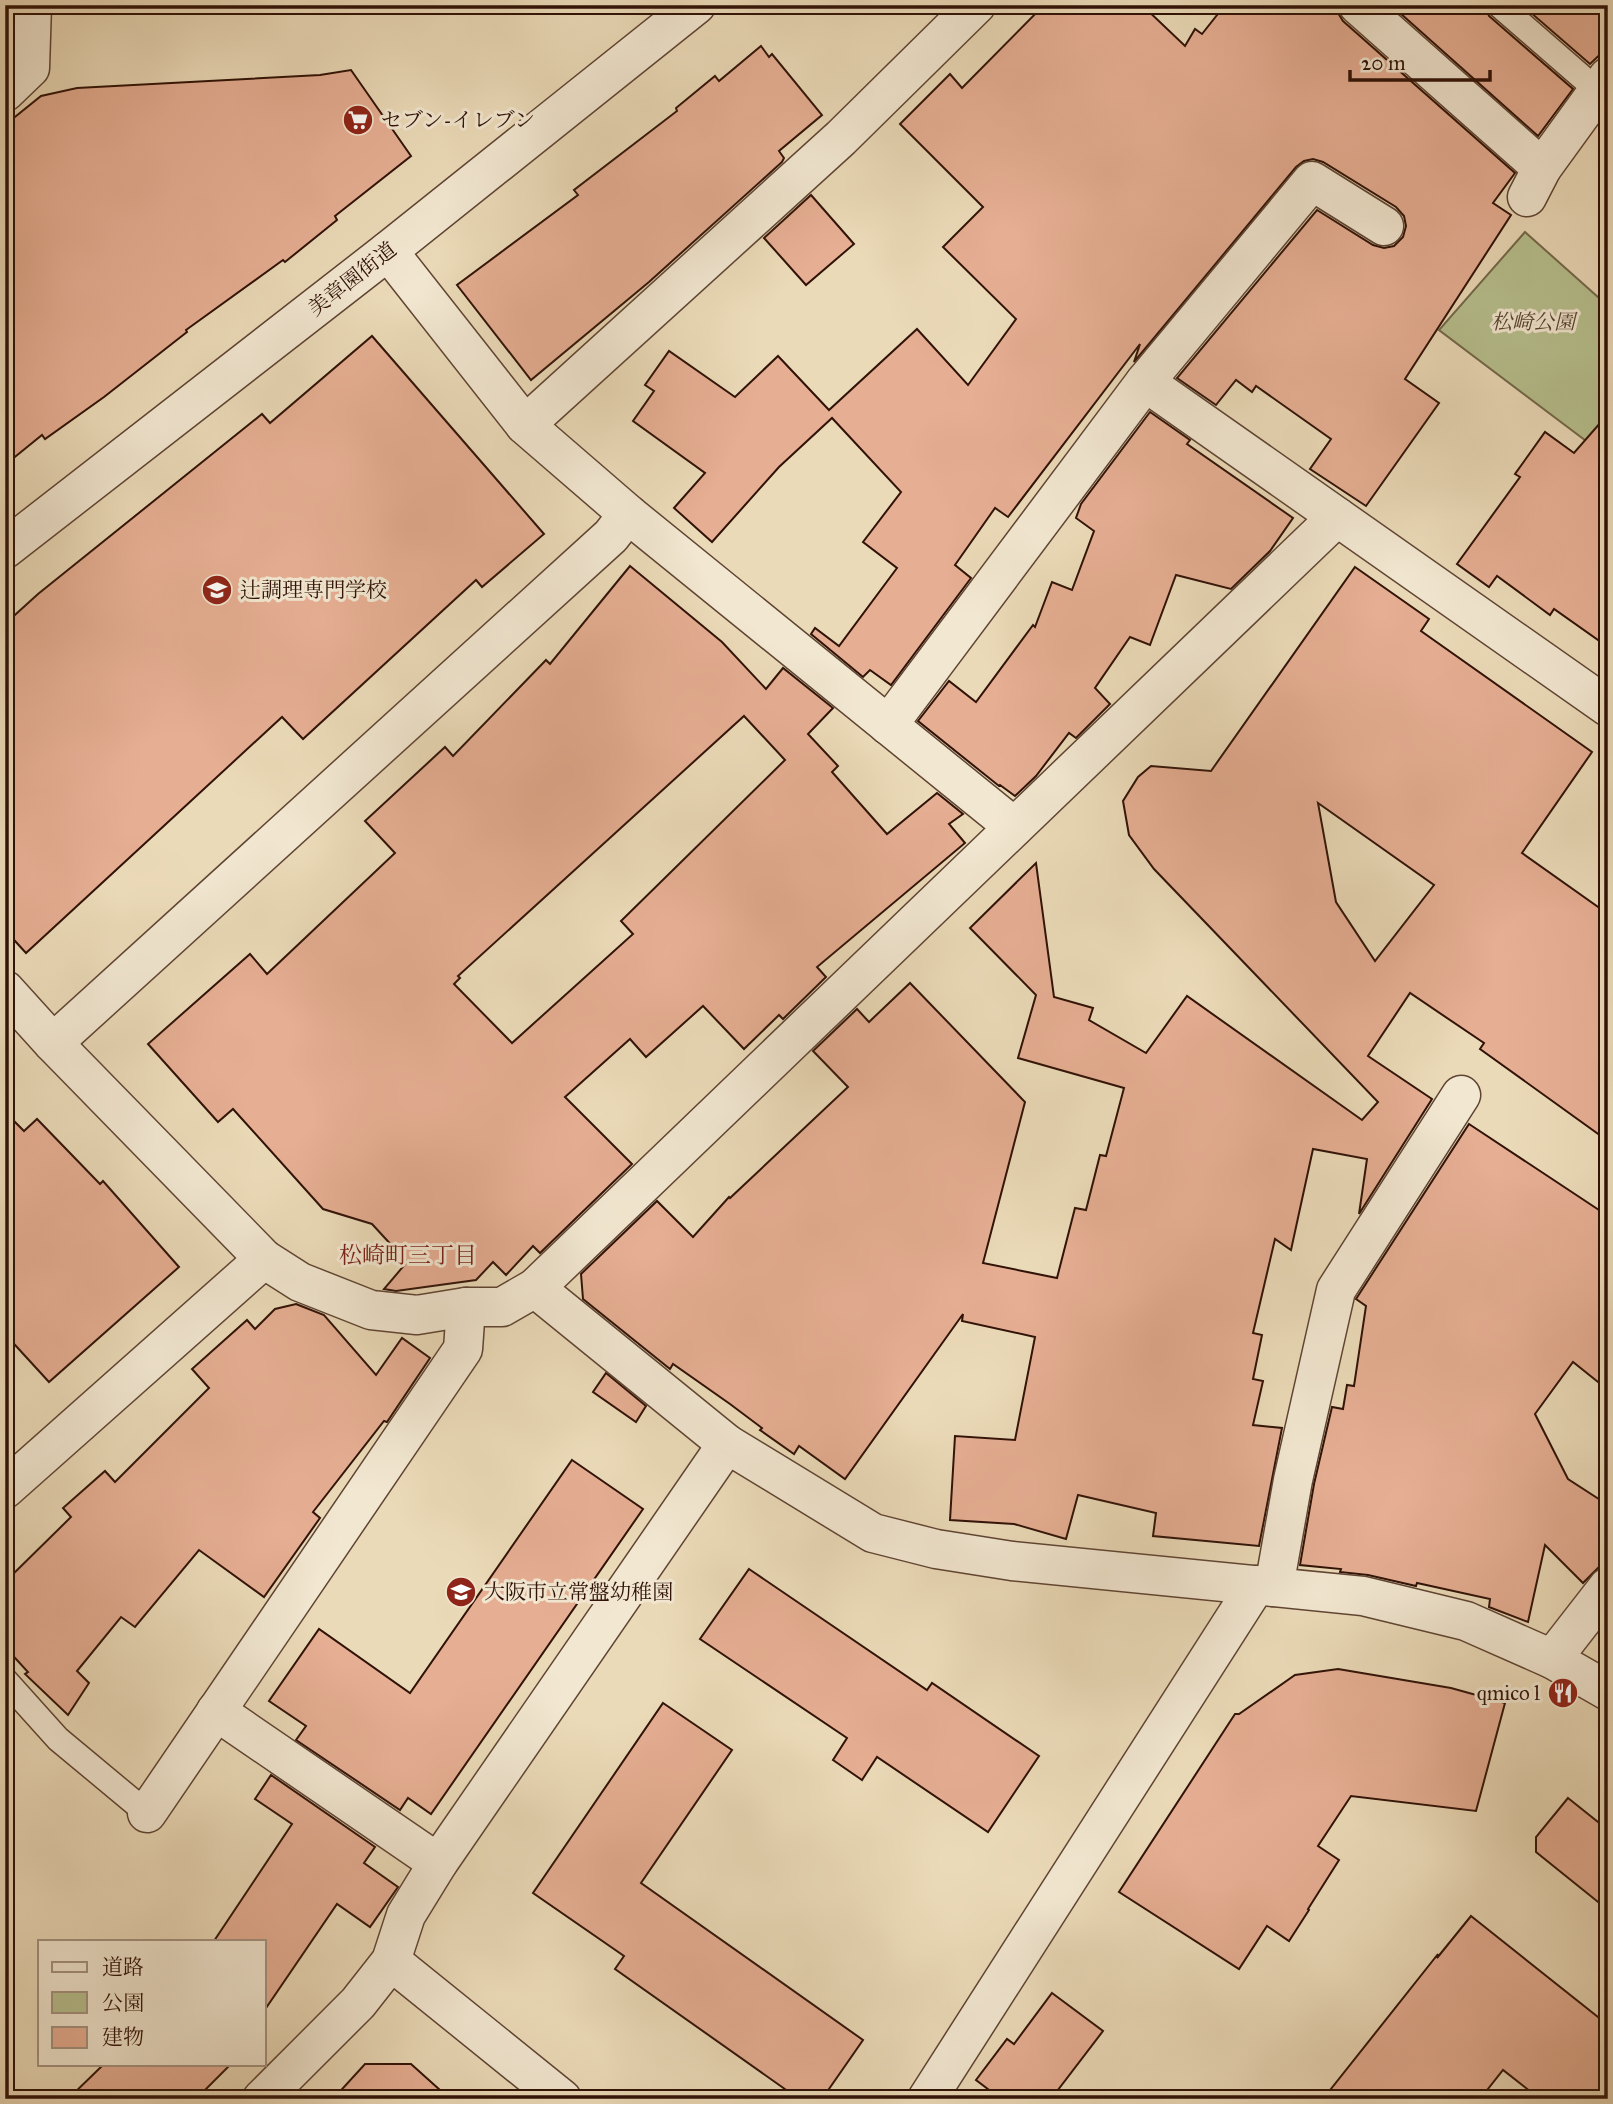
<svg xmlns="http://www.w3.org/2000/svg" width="1613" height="2104" viewBox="0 0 1613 2104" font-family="'IM FELL Great Primer','Noto Serif JP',serif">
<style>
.green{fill:#b7c08f;stroke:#74694b;stroke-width:2}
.building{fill:#e6ae93;stroke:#301207;stroke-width:2;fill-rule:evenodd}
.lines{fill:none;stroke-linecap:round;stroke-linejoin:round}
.service-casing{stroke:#5f4433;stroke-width:27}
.minor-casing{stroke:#5f4433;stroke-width:41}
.tertiary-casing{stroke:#5f4433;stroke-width:41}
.service{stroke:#f2e7d1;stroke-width:24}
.minor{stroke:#f2e7d1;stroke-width:38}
.tertiary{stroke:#f2e7d1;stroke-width:38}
.labels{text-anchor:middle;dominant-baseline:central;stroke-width:6;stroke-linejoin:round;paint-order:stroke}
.poi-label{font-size:21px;fill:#301207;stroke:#f2e7d1;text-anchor:start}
.street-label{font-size:21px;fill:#301207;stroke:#f2e7d1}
.park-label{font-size:21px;font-style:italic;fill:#584630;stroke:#f2e7d1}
.neighbourhood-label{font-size:23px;fill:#7a1f14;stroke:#f2e7d1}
</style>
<rect width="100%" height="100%" fill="#ebdab8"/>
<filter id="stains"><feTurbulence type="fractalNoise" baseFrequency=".00286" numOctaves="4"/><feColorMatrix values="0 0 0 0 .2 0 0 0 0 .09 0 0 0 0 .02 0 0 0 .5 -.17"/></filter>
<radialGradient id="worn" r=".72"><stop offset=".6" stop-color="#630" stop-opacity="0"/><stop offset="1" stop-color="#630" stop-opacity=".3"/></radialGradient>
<!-- green -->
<polygon class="green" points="1525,232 1608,306 1608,447 1602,453 1439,330"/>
<!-- building -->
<g class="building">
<polygon points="1044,5 1142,5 1185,46 1195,29 1202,34 1225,5 1337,5 1338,13 1343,21 1515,173 1493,203 1511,215 1405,379 1439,403 1366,506 1310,469 1331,439 1256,386 1252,392 1236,380 1216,405 1177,378 1317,210 1373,245 1384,248 1394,246 1403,237 1406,226 1404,216 1396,207 1323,162 1313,159 1304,161 1296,167 1134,362 1140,344 1008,517 995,508 955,565 971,578 891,685 870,670 863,677 811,634 815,628 839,646 897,568 863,542 901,492 832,418 779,467 712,542 674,508 705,473 633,421 654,391 645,385 669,351 735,397 778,356 829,410 917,329 968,385 1016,319 943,247 983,207 900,124 950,74 962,88"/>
<polygon points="1391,5 1485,5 1489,16 1573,89 1538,136"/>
<polygon points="1522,5 1608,5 1608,47 1590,64"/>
<polygon points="761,46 769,57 772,54 822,115 779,151 784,158 782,162 649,282 531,380 457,285 578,195 574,190 677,111 676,108 715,76 719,81"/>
<polygon points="351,70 411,156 335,216 337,220 285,262 283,260 186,330 187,332 104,397 45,439 42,435 5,465 5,125 41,96 77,88 320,75"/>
<polygon points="811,195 854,244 806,285 764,238"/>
<polygon points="372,336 544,534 482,587 476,580 303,739 282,717 26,953 5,930 5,624 38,594 262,414 270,423"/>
<polygon points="1150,412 1190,440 1187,444 1293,518 1270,551 1231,589 1176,575 1150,645 1130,637 1095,688 1110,704 1076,738 1069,733 1036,776 1015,796 1000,785 999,786 918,721 949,681 976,702 1033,625 1035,627 1052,582 1072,590 1094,531 1076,518 1081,504"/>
<polygon points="1608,414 1608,647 1554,609 1550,615 1497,576 1489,587 1457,564 1520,477 1515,474 1545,432 1574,453"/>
<path d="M 630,566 L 722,642 L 766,689 L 783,668 L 833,708 L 808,734 L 838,766 L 832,772 L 887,834 L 937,793 L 963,814 L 949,824 L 965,843 L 817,967 L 826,977 L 783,1019 L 779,1015 L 744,1049 L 703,1006 L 646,1057 L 630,1039 L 565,1097 L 632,1164 L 540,1253 L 533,1246 L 506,1275 L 493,1262 L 476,1280 L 396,1291 L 384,1289 L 407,1262 L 372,1224 L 323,1209 L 233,1109 L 218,1122 L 148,1044 L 250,954 L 267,974 L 395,853 L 365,821 L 445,747 L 453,756 L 546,660 L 550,664 ZM 744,716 L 785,760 L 621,921 L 633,934 L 512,1043 L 454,984 L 460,978 L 458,976 Z"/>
<path d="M 1355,567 L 1429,619 L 1421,631 L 1592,752 L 1522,853 L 1608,914 L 1608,1141 L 1480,1049 L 1484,1043 L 1410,993 L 1368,1056 L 1432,1099 L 1359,1214 L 1367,1159 L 1313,1149 L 1291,1250 L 1275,1239 L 1253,1333 L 1262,1335 L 1253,1379 L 1263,1381 L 1253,1425 L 1282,1428 L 1259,1546 L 1153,1536 L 1156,1513 L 1078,1495 L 1066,1539 L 1014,1524 L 950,1520 L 955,1436 L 1015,1440 L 1035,1337 L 962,1321 L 963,1314 L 845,1479 L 799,1446 L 794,1454 L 760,1430 L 762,1428 L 730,1404 L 673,1364 L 670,1369 L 583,1299 L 581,1274 L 657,1201 L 693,1237 L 729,1197 L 730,1198 L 848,1087 L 813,1051 L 857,1009 L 869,1022 L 910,983 L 1025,1102 L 983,1263 L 1057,1278 L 1075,1208 L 1086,1210 L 1100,1155 L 1106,1156 L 1124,1088 L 1018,1058 L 1036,995 L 970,928 L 1036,863 L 1054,997 L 1093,1008 L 1089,1020 L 1146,1053 L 1187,996 L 1362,1120 L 1378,1102 L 1154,869 L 1129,835 L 1123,801 L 1138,777 L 1151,766 L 1211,771 ZM 1318,803 L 1434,885 L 1375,961 L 1336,902 Z"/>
<polygon points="5,1112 24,1131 37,1119 100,1184 103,1181 179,1267 49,1382 5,1334"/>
<polygon points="1469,1124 1608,1216 1608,1390 1573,1362 1535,1414 1568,1479 1608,1505 1608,1565 1599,1567 1583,1583 1545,1545 1528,1622 1489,1607 1490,1599 1417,1583 1416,1586 1368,1575 1340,1572 1341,1569 1300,1565 1314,1484 1332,1407 1343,1409 1347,1385 1354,1386 1366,1306 1356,1299"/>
<polygon points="296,1304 324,1315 376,1375 402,1338 430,1358 387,1422 384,1421 313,1512 320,1518 264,1597 199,1550 135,1627 121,1617 77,1671 89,1683 68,1715 25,1674 28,1672 5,1647 5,1582 71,1517 63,1508 105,1471 115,1482 209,1388 192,1369 247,1320 255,1329 275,1309"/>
<polygon points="606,1373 646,1406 636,1422 593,1392"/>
<polygon points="572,1460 643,1509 431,1814 408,1798 400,1810 296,1740 306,1726 269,1701 319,1629 410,1693"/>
<polygon points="749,1569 927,1690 932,1683 1039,1756 988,1832 877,1757 862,1780 833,1760 847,1738 700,1639"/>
<polygon points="1338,1669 1451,1688 1505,1703 1476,1811 1351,1796 1318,1846 1339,1860 1308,1909 1309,1910 1289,1941 1267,1926 1239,1969 1119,1892 1235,1714 1239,1714 1295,1675"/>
<polygon points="663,1703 732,1750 641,1883 863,2040 822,2099 799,2099 615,1969 624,1956 533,1893"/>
<polygon points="271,1775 375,1847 364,1863 398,1887 370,1927 337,1904 264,2011 264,1941 214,1941 292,1824 255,1799"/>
<polygon points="1568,1798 1608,1830 1608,1910 1536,1852 1536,1837"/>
<polygon points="1471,1916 1608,2025 1608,2099 1540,2099 1503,2070 1480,2099 1323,2099 1438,1954 1437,1958"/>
<polygon points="1052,1993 1103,2031 1051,2099 1001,2099 976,2080 1007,2039 1014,2044"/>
<polygon points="104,2064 231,2064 196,2099 68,2099"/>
<polygon points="365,2064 411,2064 450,2099 333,2099"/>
</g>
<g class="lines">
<!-- service casing -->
<g class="service-casing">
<g id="service">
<polyline points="1499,5 1598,91"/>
<polyline points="5,1680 58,1739 147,1813"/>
</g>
</g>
<!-- minor casing -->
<g class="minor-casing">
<g id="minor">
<polyline points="1358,5 1542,168"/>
<polyline points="5,92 30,68 32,5"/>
<polyline points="1527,197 1542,168 1608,77"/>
<polyline points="388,251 525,425 628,514 1014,827"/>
<polyline points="1145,382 1608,707"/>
<polyline points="525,425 841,138 976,5"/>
<polyline points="888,725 1145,382 1312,181 1384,226"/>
<polyline points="5,990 53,1043 264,1259 300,1282 371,1310 417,1315 466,1307 502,1307 535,1288 1337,517"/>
<polyline points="53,1043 611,536 628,514"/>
<polyline points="535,1288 727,1444 873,1533 936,1549 1012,1561 1363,1596 1466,1621 1552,1659 1608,1691"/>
<polyline points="5,1489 264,1259"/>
<polyline points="1274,1587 1293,1480 1336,1290 1461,1095"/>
<polyline points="1552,1659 1608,1587"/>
<polyline points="216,1711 438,1863"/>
<polyline points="147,1813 463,1349 466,1307"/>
<polyline points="391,1961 562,2099"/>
<polyline points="262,2099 358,2003 391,1961 406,1915 438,1863 727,1444"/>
<polyline points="927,2099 1256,1585"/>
</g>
</g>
<!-- tertiary casing -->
<g class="tertiary-casing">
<polyline id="tertiary" points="5,549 388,251 696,5"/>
</g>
<!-- service -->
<use href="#service" class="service"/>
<!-- minor -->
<use href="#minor" class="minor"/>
<!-- tertiary -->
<use href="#tertiary" class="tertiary"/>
</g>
<!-- icons -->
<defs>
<g id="supermarket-disc" transform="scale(1.575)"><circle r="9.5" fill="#8f2418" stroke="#f2e7d1"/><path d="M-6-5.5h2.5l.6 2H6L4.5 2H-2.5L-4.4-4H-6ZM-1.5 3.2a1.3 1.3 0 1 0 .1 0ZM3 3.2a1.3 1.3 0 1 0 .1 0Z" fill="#fff"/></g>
<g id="school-disc" transform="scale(1.575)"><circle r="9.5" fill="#8f2418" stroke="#f2e7d1"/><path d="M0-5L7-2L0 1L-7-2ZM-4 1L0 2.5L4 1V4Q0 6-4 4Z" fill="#fff"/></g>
<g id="restaurant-disc" transform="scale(1.575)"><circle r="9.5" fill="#8f2418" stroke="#f2e7d1"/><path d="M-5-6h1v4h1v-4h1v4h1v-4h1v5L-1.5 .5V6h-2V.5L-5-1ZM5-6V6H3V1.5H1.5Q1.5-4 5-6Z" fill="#fff"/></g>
</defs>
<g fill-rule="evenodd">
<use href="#supermarket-disc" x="358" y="120"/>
<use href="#school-disc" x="217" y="590"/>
<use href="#school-disc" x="461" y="1592"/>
<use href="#restaurant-disc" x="1563" y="1693"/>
</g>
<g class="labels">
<!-- poi labels -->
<g class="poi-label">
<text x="381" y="120">セブン-イレブン</text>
<text x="240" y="590">辻調理専門学校</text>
<text x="484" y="1592">大阪市立常盤幼稚園</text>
<text x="1540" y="1693" text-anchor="end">qmico l</text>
</g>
<!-- street labels -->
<g class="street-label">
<text transform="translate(352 279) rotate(-38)">美章園街道</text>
</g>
<!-- park labels -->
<g class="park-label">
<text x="1533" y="322">松崎公園</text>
</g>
<!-- neighbourhood labels -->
<g class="neighbourhood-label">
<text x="408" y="1255">松崎町三丁目</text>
</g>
</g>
<!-- margin -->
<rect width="1613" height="2104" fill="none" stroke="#ebdab8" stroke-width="28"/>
<rect x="7" y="7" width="1599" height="2090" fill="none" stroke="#301207" stroke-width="3.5"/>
<rect x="14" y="14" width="1585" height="2076" fill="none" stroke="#301207" stroke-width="2"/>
<!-- legend -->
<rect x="38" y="1940" width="228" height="126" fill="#f2e7d1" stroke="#a49280" stroke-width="2"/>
<rect x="52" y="1962" width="35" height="10" fill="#f2e7d1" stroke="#a49280" stroke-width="2"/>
<text x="102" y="1974" font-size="21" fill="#301207">道路</text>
<rect x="52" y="1992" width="35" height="21" fill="#b7c08f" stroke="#a49280" stroke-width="2"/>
<text x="102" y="2010" font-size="21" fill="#301207">公園</text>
<rect x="52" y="2027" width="35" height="21" fill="#e6ae93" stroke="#a49280" stroke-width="2"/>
<text x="102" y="2044" font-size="21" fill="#301207">建物</text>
<!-- scale -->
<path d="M1350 70v10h140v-10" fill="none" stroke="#301207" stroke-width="3.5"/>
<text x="1361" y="70" font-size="21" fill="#301207" stroke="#f2e7d1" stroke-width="5" paint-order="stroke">20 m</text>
<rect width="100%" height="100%" filter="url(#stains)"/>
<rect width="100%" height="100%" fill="url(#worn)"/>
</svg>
